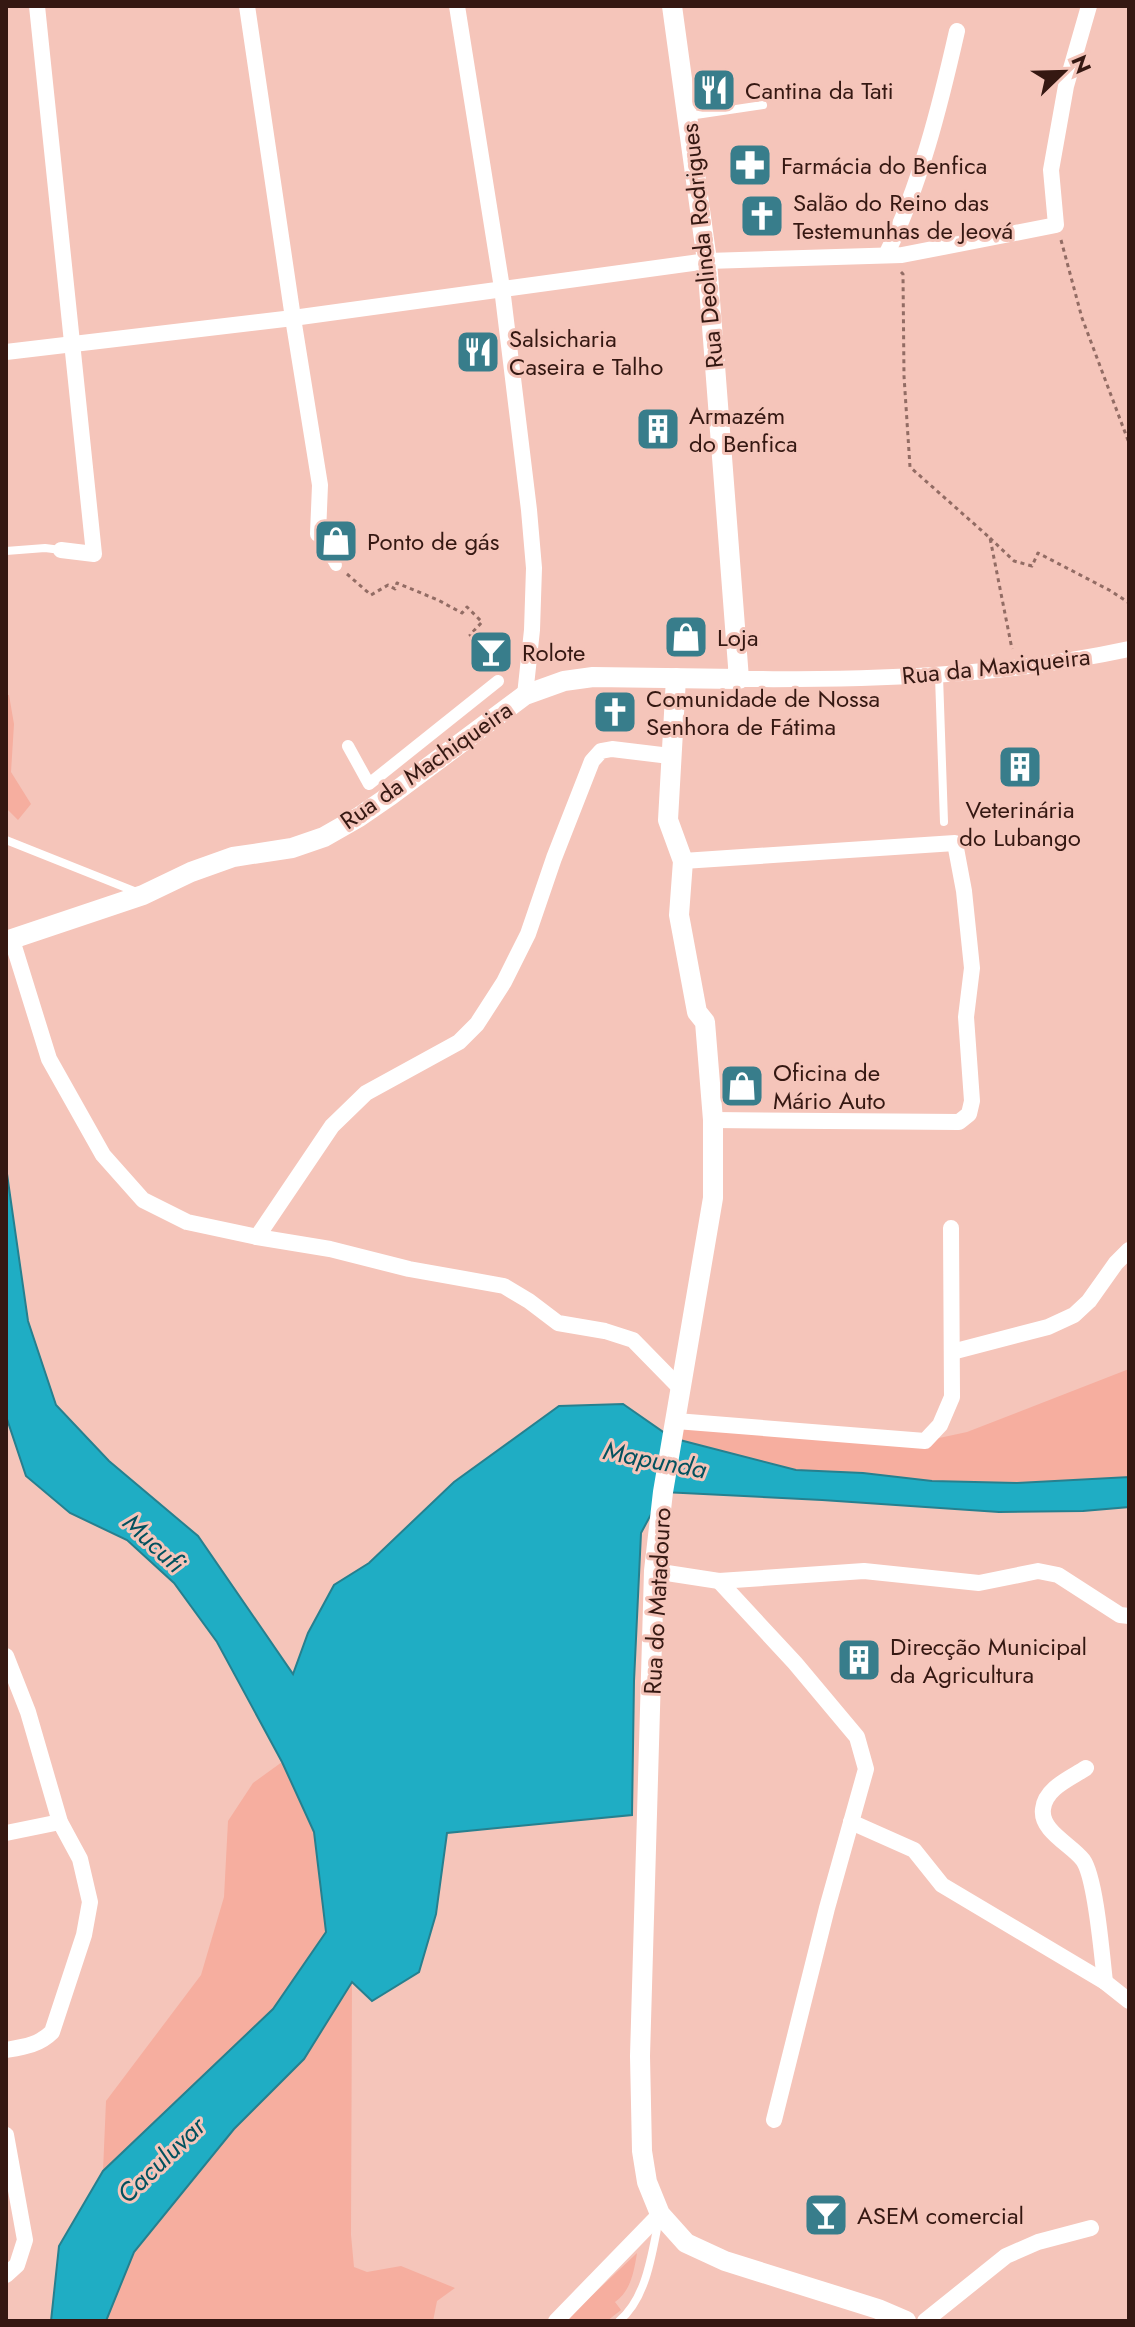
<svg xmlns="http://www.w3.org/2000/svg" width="1135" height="2327" viewBox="0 0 1135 2327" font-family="Jost,sans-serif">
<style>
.green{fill:#f6ae9f}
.water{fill:#1fadc4;stroke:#26808f;stroke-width:2}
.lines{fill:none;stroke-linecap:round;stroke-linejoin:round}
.path{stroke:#926c64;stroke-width:3;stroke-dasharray:4 4;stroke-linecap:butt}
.service{stroke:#fff;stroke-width:8}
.pedestrian{stroke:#fff;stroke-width:12}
.minor{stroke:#fff;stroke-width:16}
.tertiary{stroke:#fff;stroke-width:20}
.labels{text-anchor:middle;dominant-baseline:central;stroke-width:6;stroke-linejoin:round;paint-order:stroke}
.poi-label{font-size:24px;fill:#351812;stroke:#f5c5ba;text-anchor:start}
.street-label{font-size:24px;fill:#351812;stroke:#f5c5ba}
.water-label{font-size:26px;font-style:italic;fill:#02515e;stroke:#f5c5ba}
</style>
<rect width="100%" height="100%" fill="#f5c5ba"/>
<!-- green -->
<g class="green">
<polygon points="6,695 9,695 14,724 11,772 31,804 18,820 6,808"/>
<polygon points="1129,1369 1129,1477 1017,1483 932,1481 863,1473 796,1470 672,1438 676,1421 925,1441 967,1432"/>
<polygon points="282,1762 314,1832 326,1933 273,2009 103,2171 106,2101 201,1975 224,1897 228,1821 253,1783"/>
<polygon points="352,1981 351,2235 354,2267 367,2272 401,2266 455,2288 437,2301 433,2321 106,2321 134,2252 234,2129 304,2059"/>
<path d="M 637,2253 C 634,2271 631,2291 615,2302 L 621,2310 L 607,2321 L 565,2321 Z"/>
</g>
<!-- water -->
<polygon class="water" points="6,1167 28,1321 56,1405 109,1461 198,1536 293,1674 308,1633 334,1585 369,1563 454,1482 559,1406 623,1404 672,1438 796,1470 863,1473 932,1481 1017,1483 1129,1477 1129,1507 1083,1511 999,1512 822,1500 663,1492 641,1533 634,1681 632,1815 447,1833 436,1914 419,1972 372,2001 352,1982 304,2059 234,2129 134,2252 106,2321 51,2321 59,2246 103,2171 273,2009 326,1932 314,1832 282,1762 217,1642 174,1583 127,1540 70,1513 26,1476 6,1416"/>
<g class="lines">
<!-- path -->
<g class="path">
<polyline points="1061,240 1082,318 1129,443"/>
<polyline points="901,272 903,274 904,376 910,467 990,538 1012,649"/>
<polyline points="990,538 1014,561 1032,566 1038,553 1111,591 1129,603"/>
<polyline points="347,574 371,595 388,585 395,589 397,583 438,600 462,613 467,607 482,622 470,635 481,646 492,633 502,636 503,666"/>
</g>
<!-- service -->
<g class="service">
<polyline points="689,116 763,105"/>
<polyline points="6,551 45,548 61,550"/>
<polyline points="939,676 944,822"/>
<polyline points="6,840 139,893"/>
<path d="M 619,2321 C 647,2298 652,2252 659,2219"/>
</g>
<!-- pedestrian -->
<g class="pedestrian">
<polyline points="318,534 336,565"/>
<polyline points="348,746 369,784 498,681"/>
</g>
<!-- minor -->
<g class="minor">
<polyline points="37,6 94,554 61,550"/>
<polyline points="247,6 293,318 320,485 318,534"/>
<polyline points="457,6 502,288 529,510 534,568 532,630 525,695"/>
<path d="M 886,255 C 920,186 940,106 957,31"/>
<polyline points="6,352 293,318 707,261 902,255 1056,225 1051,170 1066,86 1089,6"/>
<path d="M 739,679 C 870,680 1000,677 1129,649"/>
<polyline points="683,861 955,843 964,891 972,968 966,1017 972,1101 969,1114 959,1122 713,1120"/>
<polyline points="12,940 49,1059 103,1155 143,1200 187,1222 257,1237 330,1249 409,1269 504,1286 529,1301 558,1323 605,1331 633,1340 681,1389"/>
<polyline points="257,1237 332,1126 366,1093 459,1042 477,1024 504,982 528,934 554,858 592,761 601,751 612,749 670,756"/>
<polyline points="952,1352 1048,1327 1074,1315 1089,1301 1116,1263 1129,1250"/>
<polyline points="676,1421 925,1441 940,1425 952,1397 951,1228"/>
<polyline points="654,1571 719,1581 864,1571 979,1583 1038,1571 1058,1575 1120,1615 1129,1616"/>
<polyline points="719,1581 795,1663 857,1737 866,1769 827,1908 774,2120"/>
<path d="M 6,1656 L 28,1712 L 60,1822 L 80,1859 L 90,1902 L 84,1935 L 52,2032 C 39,2045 24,2047 6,2050"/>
<path d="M 1086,1768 C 1071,1778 1045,1788 1043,1809 C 1040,1831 1072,1845 1083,1860 C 1096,1878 1102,1957 1105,1982"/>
<polyline points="851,1822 914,1850 942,1885 1105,1982 1129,2001"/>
<polyline points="6,1833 60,1822"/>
<polyline points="6,2135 25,2240 17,2265 6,2275"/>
<polyline points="556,2321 660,2214"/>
<polyline points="925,2321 1006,2256 1038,2242 1091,2228"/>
</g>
<!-- tertiary -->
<g class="tertiary">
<polyline points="676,678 668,820 683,861 679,915 697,1012 705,1022 713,1120 713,1198 663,1492 654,1571 640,2056 642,2151 647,2182 660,2214 686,2243 725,2261 878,2309 906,2321"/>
<polyline points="6,941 143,895 191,872 233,857 292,848 324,837 359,817 391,795 525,695 564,681 593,677 739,679 707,261 672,6"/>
</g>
</g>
<!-- icons -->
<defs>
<g id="restaurant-square" transform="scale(2.3)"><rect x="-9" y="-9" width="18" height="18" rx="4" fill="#387d8b" stroke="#f5c5ba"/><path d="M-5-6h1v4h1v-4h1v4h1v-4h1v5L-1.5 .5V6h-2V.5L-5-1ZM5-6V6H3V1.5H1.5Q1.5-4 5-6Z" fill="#fff"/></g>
<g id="pharmacy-square" transform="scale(2.3)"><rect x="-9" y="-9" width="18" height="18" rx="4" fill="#387d8b" stroke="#f5c5ba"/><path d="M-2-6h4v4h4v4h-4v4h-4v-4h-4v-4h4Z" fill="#fff"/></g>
<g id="church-square" transform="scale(2.3)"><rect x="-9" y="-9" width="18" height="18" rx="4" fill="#387d8b" stroke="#f5c5ba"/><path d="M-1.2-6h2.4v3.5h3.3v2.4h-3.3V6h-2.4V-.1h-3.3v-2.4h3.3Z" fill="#fff"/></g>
<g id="building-square" transform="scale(2.3)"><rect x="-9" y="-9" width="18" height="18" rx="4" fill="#387d8b" stroke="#f5c5ba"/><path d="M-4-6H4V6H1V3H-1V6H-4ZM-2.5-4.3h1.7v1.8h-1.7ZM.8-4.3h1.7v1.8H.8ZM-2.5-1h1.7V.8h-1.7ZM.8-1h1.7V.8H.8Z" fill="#fff"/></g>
<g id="shop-square" transform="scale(2.3)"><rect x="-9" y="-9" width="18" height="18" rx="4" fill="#387d8b" stroke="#f5c5ba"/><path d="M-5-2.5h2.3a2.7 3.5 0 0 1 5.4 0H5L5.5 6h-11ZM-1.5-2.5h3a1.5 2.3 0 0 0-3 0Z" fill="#fff"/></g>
<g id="bar-square" transform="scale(2.3)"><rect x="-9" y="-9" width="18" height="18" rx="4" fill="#387d8b" stroke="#f5c5ba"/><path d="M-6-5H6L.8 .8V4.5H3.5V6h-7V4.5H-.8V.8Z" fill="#fff"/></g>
</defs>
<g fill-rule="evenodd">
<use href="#restaurant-square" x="714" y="90"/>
<use href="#pharmacy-square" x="750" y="165"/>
<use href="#church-square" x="762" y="216"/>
<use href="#restaurant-square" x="478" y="352"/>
<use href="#building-square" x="658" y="429"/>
<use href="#shop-square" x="336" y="541"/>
<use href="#shop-square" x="686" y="637"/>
<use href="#bar-square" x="491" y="652"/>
<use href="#church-square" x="615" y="712"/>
<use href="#building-square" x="1020" y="767"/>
<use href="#shop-square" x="742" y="1086"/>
<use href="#building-square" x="859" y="1660"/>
<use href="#bar-square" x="826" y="2215"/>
</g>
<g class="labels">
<!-- poi labels -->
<g class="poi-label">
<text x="745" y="90">Cantina da Tati</text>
<text x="781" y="165">Farmácia do Benfica</text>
<text x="793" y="202">Salão do Reino das<tspan x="793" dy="28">Testemunhas de Jeová</tspan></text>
<text x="509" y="338">Salsicharia<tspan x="509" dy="28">Caseira e Talho</tspan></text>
<text x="689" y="415">Armazém<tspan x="689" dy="28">do Benfica</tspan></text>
<text x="367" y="541">Ponto de gás</text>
<text x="717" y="637">Loja</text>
<text x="522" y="652">Rolote</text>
<text x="646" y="698">Comunidade de Nossa<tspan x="646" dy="28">Senhora de Fátima</tspan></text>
<text x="1020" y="809" text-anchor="middle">Veterinária<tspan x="1020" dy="28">do Lubango</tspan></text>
<text x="773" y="1072">Oficina de<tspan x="773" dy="28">Mário Auto</tspan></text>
<text x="890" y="1646">Direcção Municipal<tspan x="890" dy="28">da Agricultura</tspan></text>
<text x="857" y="2215">ASEM comercial</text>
</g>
<!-- street labels -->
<g class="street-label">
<text transform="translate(702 246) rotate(-96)">Rua Deolinda Rodrigues</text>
<text transform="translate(996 666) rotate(-6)">Rua da Maxiqueira</text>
<text transform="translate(426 765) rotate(-35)">Rua da Machiqueira</text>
<text transform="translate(657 1601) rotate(-87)">Rua do Matadouro</text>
</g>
<!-- water labels -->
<g class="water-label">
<text transform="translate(655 1460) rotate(11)">Mapunda</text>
<text transform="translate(154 1543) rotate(43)">Mucufi</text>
<text transform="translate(161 2160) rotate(-44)">Caculuvar</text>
</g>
</g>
<!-- border -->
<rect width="1135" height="2327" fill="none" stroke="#351812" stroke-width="16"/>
<!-- north arrow -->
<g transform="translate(1063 72) rotate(67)" stroke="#f5c5ba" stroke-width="6" paint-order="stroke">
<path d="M0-6L14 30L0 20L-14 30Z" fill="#351812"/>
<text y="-12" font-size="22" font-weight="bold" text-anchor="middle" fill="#351812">N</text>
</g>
</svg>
